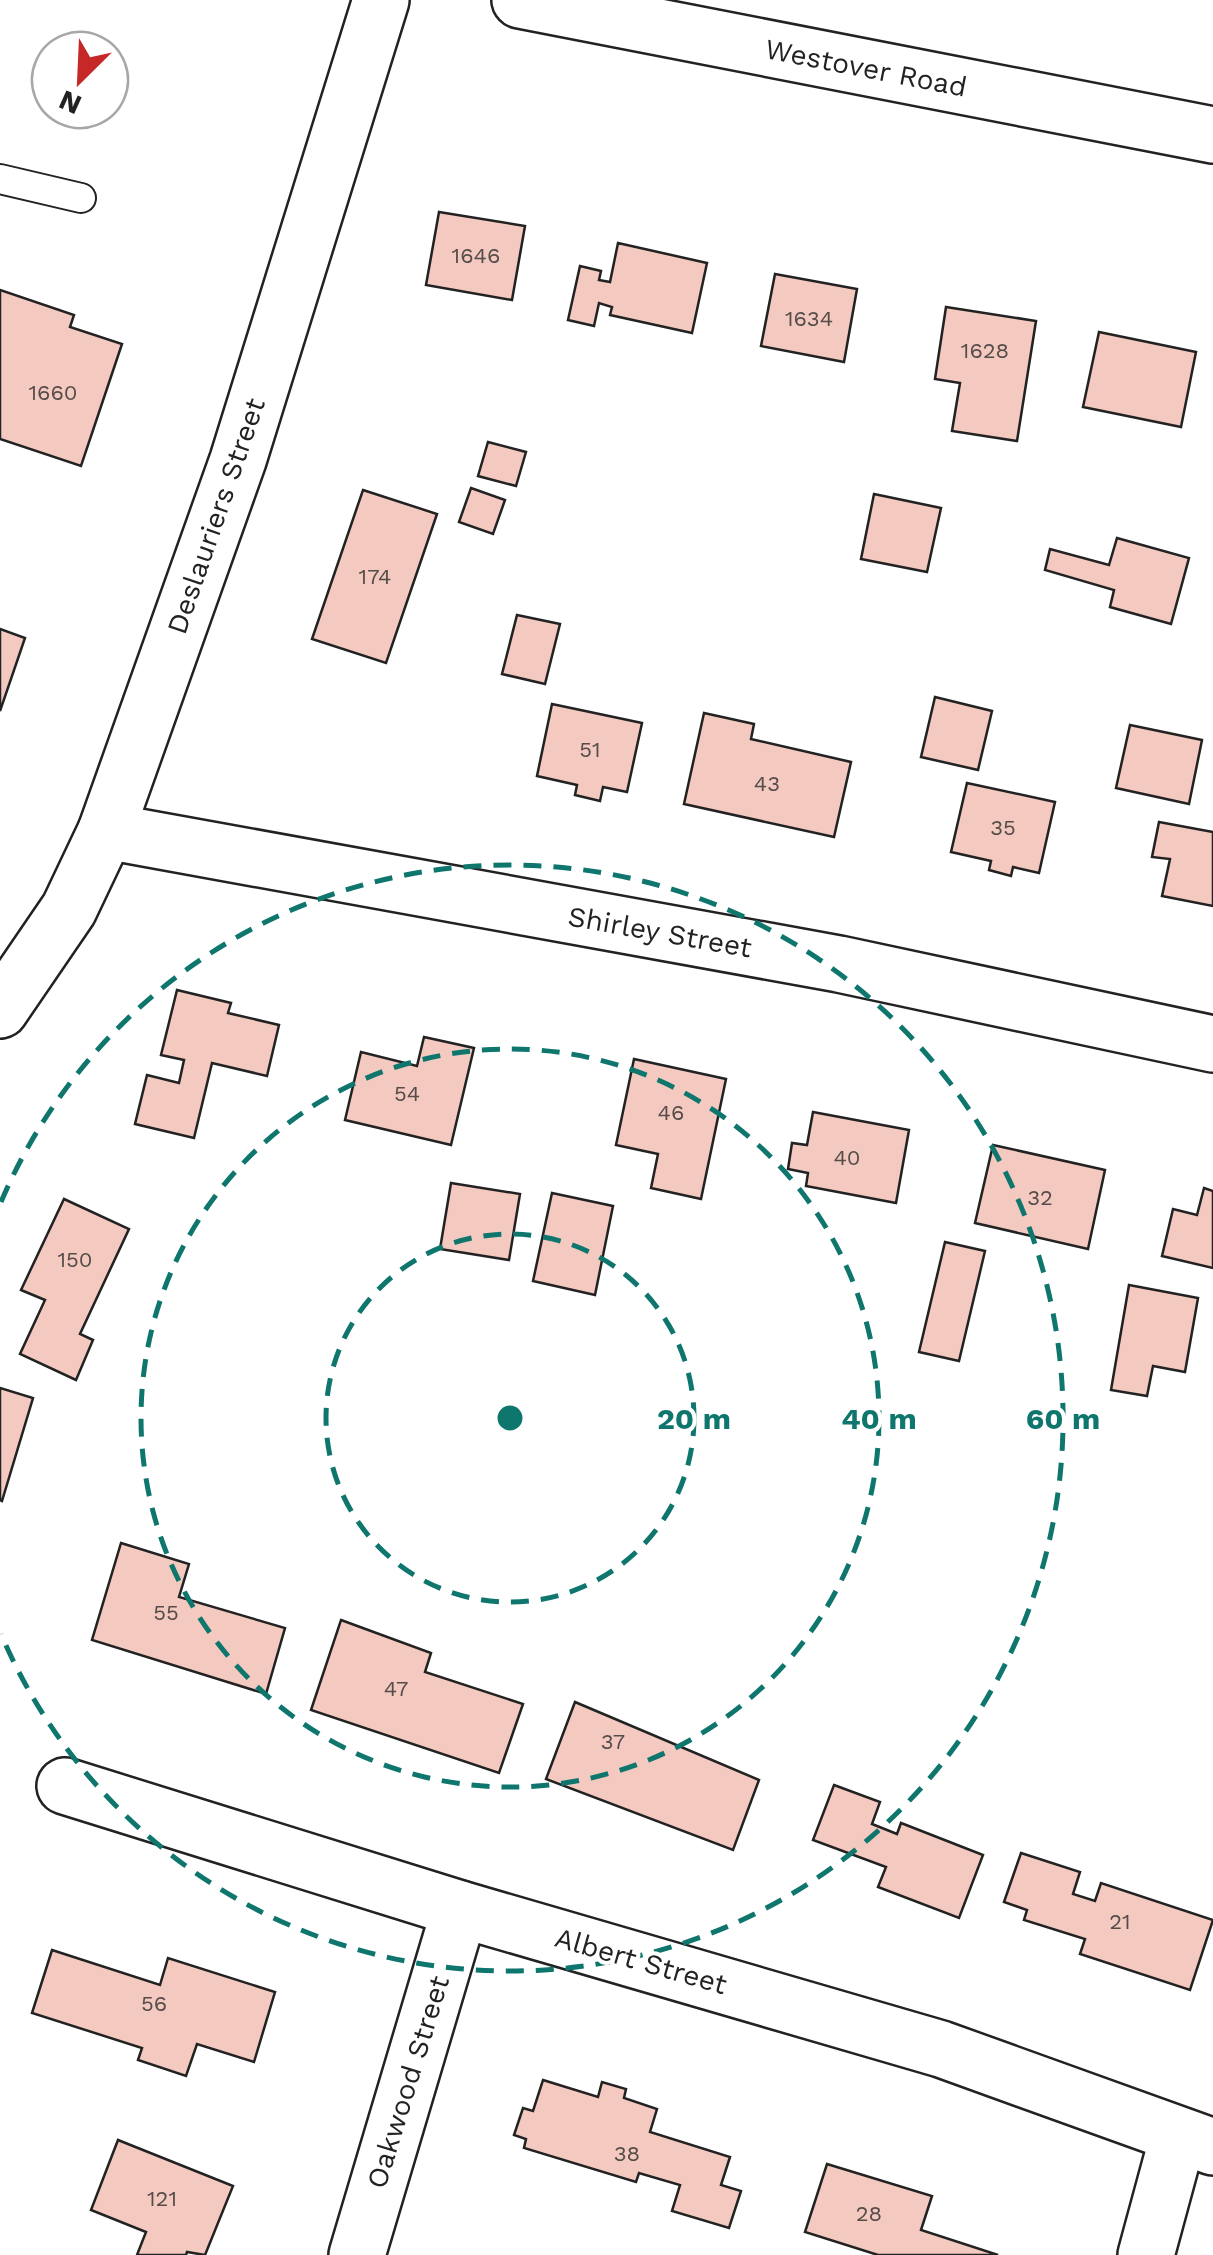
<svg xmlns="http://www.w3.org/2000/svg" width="1213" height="2255" viewBox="0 0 1213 2255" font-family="'Work Sans',sans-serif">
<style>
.building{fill:#f3c9c0;stroke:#222;stroke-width:2.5}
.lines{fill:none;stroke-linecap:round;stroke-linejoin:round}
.service-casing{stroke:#222;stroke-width:32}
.minor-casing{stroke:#222;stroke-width:60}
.tertiary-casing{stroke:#222;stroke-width:60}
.service{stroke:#fff;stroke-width:28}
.minor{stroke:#fff;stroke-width:55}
.tertiary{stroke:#fff;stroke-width:55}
.ring{fill:none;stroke:#0f766e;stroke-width:5;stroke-dasharray:18 12}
.labels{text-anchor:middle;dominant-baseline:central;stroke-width:8;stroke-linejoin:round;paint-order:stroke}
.number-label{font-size:22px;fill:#564c4a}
.street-label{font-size:28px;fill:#222;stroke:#fff}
.centre{fill:#0f766e;stroke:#fff;stroke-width:5}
.ring-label{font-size:30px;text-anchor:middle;font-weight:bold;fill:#0f766e;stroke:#fff;stroke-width:8;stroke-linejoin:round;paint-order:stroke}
</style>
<rect width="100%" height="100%" fill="#fff"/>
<!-- building -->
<g class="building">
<polygon points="439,212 525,226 512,300 426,285"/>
<polygon points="618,243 707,263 692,333 610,315 612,307 599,303 594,326 568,320 580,266 601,271 599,280 610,282"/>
<polygon points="775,274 857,289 844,362 761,346"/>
<polygon points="0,290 74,315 70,327 122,344 81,466 0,439"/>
<polygon points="946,307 1036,321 1017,441 952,431 960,383 935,379"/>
<polygon points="1099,332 1196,352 1181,427 1083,407"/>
<polygon points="488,442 526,452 516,486 478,476"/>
<polygon points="471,488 505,500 493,534 459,522"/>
<polygon points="363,490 437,514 386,663 312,639"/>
<polygon points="874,494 941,508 927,572 861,559"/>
<polygon points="1117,538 1189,558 1171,624 1110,607 1114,590 1045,570 1050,549 1109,565"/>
<polygon points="517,615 560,624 545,684 502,674"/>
<polygon points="0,629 25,638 0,711"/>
<polygon points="935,697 992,711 978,770 921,757"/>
<polygon points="552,704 642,723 627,792 603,787 600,801 575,795 577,785 537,776"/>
<polygon points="704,713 754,724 751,739 851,762 834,837 684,804"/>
<polygon points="1130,725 1202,740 1189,804 1116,788"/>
<polygon points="967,783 1055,802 1039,873 1013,867 1011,876 989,870 991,861 951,852"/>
<polygon points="1159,822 1213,832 1213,906 1162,896 1170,859 1152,857"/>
<polygon points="177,990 231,1003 228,1013 279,1025 267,1076 212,1063 194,1138 135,1124 147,1075 179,1083 184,1060 161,1055"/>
<polygon points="424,1037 474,1048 451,1145 345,1120 361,1052 417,1066"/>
<polygon points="634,1059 726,1079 701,1199 651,1188 658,1154 616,1145"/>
<polygon points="813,1112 909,1130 896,1203 806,1186 808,1173 788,1169 792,1143 807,1145"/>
<polygon points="993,1145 1105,1170 1088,1249 975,1223"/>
<polygon points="451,1183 520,1194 509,1260 440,1249"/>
<polygon points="1204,1188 1213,1191 1213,1268 1162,1256 1173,1209 1197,1215"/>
<polygon points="552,1193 613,1206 595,1295 533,1281"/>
<polygon points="64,1199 129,1229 80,1334 93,1340 76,1380 20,1354 45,1300 21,1290"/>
<polygon points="945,1242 985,1251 959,1361 919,1352"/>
<polygon points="1129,1285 1198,1298 1185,1372 1153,1366 1147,1396 1111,1390"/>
<polygon points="0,1388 33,1398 2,1501 0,1500"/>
<polygon points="121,1543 189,1564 179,1597 285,1628 266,1694 92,1640"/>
<polygon points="341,1620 431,1653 425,1672 523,1704 499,1773 311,1710"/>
<polygon points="575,1702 759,1780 733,1850 546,1779"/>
<polygon points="834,1785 880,1802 872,1824 897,1834 901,1823 983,1855 959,1918 878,1887 886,1867 813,1840"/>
<polygon points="1021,1853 1080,1872 1073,1894 1095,1901 1101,1883 1213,1920 1190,1990 1080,1954 1085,1939 1024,1920 1027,1910 1004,1902"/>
<polygon points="52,1950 160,1985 168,1958 275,1992 254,2062 197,2044 186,2076 138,2060 142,2048 32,2013"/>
<polygon points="543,2080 598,2097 602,2082 626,2089 624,2098 657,2109 650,2132 730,2157 721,2185 741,2191 729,2228 672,2211 680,2185 639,2173 636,2182 524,2148 526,2139 514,2135 523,2108 533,2111"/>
<polygon points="118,2140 233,2186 205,2255 187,2252 186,2255 137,2255 146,2232 91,2210"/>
<polygon points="827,2164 932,2196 921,2230 998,2255 878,2255 805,2232"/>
</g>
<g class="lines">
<!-- service casing -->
<g class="service-casing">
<polyline id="service" points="0,179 81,198"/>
</g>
<!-- minor casing -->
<g class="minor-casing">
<g id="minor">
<polyline points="106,831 839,964 1213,1044"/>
<polyline points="0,1010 69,909 106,831 238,460 381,0"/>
<polyline points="65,1786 460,1909 941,2049 1213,2147"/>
<polyline points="357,2255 460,1909"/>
<polyline points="1146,2255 1178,2137"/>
</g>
</g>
<!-- tertiary casing -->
<g class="tertiary-casing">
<polyline id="tertiary" points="520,0 1213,135"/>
</g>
<!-- service -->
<use href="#service" class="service"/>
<!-- minor -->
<use href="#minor" class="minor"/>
<!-- tertiary -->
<use href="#tertiary" class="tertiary"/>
</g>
<!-- distance rings -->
<g class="ring">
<circle cx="510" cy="1418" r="184"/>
<circle cx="510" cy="1418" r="369"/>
<path d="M1 1202A553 553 0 1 1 1 1634"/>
</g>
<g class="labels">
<!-- number labels -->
<g class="number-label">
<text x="476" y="255">1646</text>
<text x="809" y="318">1634</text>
<text x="985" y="350">1628</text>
<text x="53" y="392">1660</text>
<text x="375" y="576">174</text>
<text x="590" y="749">51</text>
<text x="767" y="783">43</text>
<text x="1003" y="827">35</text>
<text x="407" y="1093">54</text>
<text x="671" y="1112">46</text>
<text x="847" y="1157">40</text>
<text x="1040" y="1197">32</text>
<text x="75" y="1259">150</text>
<text x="166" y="1612">55</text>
<text x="396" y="1688">47</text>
<text x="613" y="1741">37</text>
<text x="1120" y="1921">21</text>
<text x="154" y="2003">56</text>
<text x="627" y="2153">38</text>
<text x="162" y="2198">121</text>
<text x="869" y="2213">28</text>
</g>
<!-- street labels -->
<g class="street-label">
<text transform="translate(866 68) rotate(11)">Westover Road</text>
<text transform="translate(216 516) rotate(-71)">Deslauriers Street</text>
<text transform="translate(660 932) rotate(10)">Shirley Street</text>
<text transform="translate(641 1961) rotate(16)">Albert Street</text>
<text transform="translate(408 2082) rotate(-73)">Oakwood Street</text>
</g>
</g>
<circle cx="510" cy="1418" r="15" class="centre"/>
<g class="ring-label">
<text x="694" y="1429">20 m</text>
<text x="879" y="1429">40 m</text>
<text x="1063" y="1429">60 m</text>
</g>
<!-- north arrow -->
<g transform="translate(80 80) rotate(204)"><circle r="48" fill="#ffffff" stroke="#a7a7a7" stroke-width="2.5"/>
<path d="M0-8L18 38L0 25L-18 38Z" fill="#c62828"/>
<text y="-15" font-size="28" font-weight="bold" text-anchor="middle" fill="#222222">N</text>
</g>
</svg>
